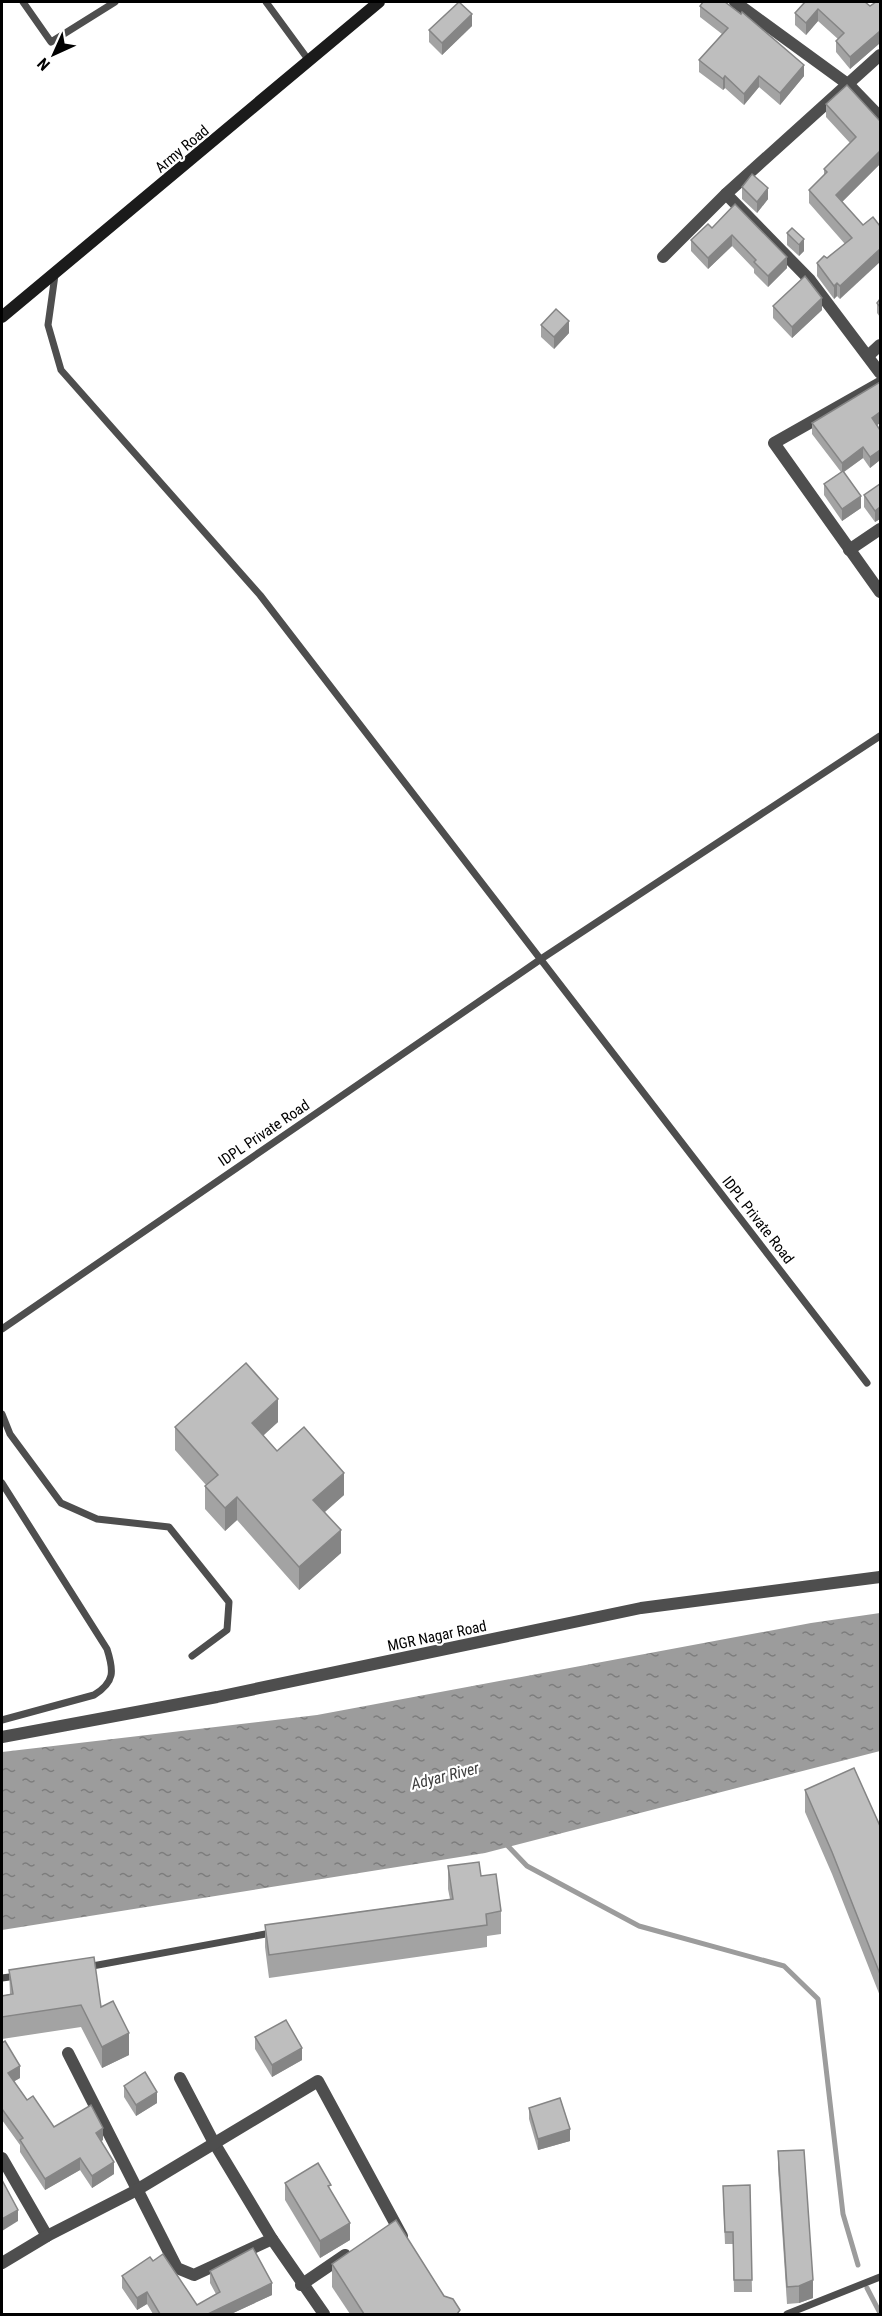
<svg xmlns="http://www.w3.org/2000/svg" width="882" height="2316" viewBox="0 0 882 2316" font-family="'Roboto Condensed',sans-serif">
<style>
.water{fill:url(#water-ripples)}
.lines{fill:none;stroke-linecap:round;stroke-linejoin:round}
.stream{stroke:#9c9c9c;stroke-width:5}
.lane{stroke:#4e4e4e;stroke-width:7}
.street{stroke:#4e4e4e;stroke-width:12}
.secondary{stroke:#1b1b1b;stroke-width:12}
.wall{fill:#a3a3a3}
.shaded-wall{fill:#858585}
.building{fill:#bebebe;stroke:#858585;stroke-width:1.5}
.labels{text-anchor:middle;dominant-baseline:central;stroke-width:4.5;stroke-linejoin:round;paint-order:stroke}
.street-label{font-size:15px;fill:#000;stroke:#fff}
.water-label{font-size:16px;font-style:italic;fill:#3d3d3d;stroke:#fff}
</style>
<defs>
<pattern id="water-ripples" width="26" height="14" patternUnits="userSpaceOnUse" patternTransform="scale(1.5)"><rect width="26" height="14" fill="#9c9c9c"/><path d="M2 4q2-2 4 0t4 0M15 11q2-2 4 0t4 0" fill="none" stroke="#7d7d7d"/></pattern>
</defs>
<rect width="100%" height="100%" fill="#fff"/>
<!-- water -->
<polygon class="water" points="880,1613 880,1751 485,1853 2,1930 2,1752 317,1715 811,1623"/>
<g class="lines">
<!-- stream -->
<g class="stream">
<polyline points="506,1844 527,1866 639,1926 784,1966 818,1999 843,2214 858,2265"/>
<polyline points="867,2288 880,2313"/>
</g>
<!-- lane -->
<g class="lane">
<polyline points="23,2 51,42 115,2"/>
<polyline points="266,2 310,62"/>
<polyline points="55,275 48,325 61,370 260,595 867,1383"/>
<polyline points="2,1329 541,959 880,736"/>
<polyline points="2,1414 10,1434 61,1503 97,1519 169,1527 229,1602 227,1630 192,1656"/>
<path d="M 2,1483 L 107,1649 C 114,1671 115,1682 94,1695 L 2,1720"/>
<polyline points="87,1967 271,1933"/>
<polyline points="2,1978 17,1976"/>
<polyline points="787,2314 880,2277"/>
</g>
<!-- street -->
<g class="street">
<polyline points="735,2 849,85 880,117"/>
<polyline points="726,194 810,280 880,373"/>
<polyline points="663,257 726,194 880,55"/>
<polyline points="868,356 880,345"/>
<polyline points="880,383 774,443 880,592"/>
<polyline points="849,550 880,529"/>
<polyline points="2,1737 217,1697 641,1608 880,1577"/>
<polyline points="68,2053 177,2268 194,2275 272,2239 213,2141 180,2078"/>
<polyline points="2,2158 47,2236"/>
<polyline points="272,2239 324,2314"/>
<polyline points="2,2263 47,2236 135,2191 318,2081 402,2236"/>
<polyline points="301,2285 345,2255"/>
</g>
<!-- secondary -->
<polyline class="secondary" points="2,317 379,2"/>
</g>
<!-- wall -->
<g class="wall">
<polygon points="805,2 870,6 880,2 880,43 850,69 836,52 836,41 838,39 818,21 806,35 795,25 795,13"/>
<polygon points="700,6 804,76 780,105 759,87 744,105 725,88 723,90 699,72 699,60 722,34 700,17"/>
<polygon points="472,26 442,55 429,42 429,30"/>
<polygon points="826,104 880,121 880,164 842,202 863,225 840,299 837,296 834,299 817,276 817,263 827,258 845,244 809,203 809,190 824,175 824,169 850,143 826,117"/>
<polygon points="742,187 768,199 757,213 742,199"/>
<polygon points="735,204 787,268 768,287 754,273 754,269 732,246 708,269 691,251 691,240 712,228"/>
<polygon points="787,233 804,251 799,256 787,245"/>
<polygon points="880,299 880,317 877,313 877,303"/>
<polygon points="773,306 822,310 792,338 773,318"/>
<polygon points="541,325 569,333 554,349 541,337"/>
<polygon points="880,382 880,423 877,425 880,430 880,460 870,468 863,458 844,472 861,508 842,521 824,495 824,484 841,472 812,434 812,423"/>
<polygon points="880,484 880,519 875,522 864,507 864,495"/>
<polygon points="278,1422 263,1435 277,1451 344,1495 325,1512 341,1553 299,1590 237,1520 225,1531 205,1509 205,1486 206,1485 175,1450 175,1427"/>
<polygon points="805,1790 880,1826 880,1996 832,1874 805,1812"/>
<polygon points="448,1866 481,1876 501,1911 501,1934 487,1936 487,1947 269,1978 265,1947 265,1925 450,1899 448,1889"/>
<polygon points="9,1970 101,2007 129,2055 102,2068 81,2027 2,2039 2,1996 10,1994"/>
<polygon points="255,2037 302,2060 272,2077 255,2049"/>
<polygon points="2,2043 20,2078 14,2081 27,2100 54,2127 103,2140 101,2141 114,2174 92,2188 80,2170 45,2190 20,2152 20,2145 2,2120"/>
<polygon points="124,2086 157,2103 136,2116 124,2097"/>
<polygon points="529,2108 570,2141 538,2150 529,2119"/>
<polygon points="778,2151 813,2298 799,2303 787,2304 778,2168"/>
<polygon points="285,2183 331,2191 350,2240 320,2258 285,2200"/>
<polygon points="750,2185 752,2292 734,2292 733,2244 725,2244 723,2198"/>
<polygon points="153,2261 197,2305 216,2294 210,2283 210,2271 272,2295 231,2314 153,2314 147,2304 137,2310 122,2288 122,2276"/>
<polygon points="332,2264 444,2296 460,2314 350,2314 332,2287"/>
</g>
<!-- shaded-wall -->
<g class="shaded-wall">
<polygon points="818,9 818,21 806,35 806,23"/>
<polygon points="472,14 472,26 442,55 442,43"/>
<polygon points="880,31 880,43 850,69 850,57"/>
<polygon points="804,65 804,76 780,105 780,93"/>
<polygon points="725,76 725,88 723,90 723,79"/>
<polygon points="759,76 759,87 744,105 744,94"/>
<polygon points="880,151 880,164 836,208 836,195"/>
<polygon points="768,188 768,199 757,213 757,202"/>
<polygon points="732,235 732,246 708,269 708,258"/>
<polygon points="804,239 804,251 799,256 799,245"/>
<polygon points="880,249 880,262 840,299 840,286"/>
<polygon points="787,257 787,268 768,287 768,276"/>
<polygon points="837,283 837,296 834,299 834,286"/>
<polygon points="822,298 822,310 792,338 792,327"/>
<polygon points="569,321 569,333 554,349 554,337"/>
<polygon points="880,412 880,423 872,429 872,418"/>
<polygon points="863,447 863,458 842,473 842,463"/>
<polygon points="880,450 880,460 870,468 870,457"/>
<polygon points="861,496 861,508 842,521 842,509"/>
<polygon points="880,507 880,519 875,522 875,511"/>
<polygon points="278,1399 278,1422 252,1446 252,1423"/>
<polygon points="344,1473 344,1495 313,1522 313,1500"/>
<polygon points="237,1497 237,1520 225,1531 225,1508"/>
<polygon points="341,1530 341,1553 299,1590 299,1567"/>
<polygon points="129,2033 129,2055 102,2068 102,2047"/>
<polygon points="302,2048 302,2060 272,2077 272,2065"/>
<polygon points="20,2066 20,2078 8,2085 8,2073"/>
<polygon points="157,2092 157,2103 136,2116 136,2105"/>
<polygon points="103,2128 103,2140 96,2144 96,2133"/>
<polygon points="570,2129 570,2141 538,2150 538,2139"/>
<polygon points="80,2158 80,2170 45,2190 45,2179"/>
<polygon points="114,2162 114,2174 92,2188 92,2176"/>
<polygon points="18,2210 18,2221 2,2231 2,2219"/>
<polygon points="350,2223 350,2240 320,2258 320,2241"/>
<polygon points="813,2280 813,2298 799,2303 799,2286"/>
<polygon points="272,2283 272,2295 231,2314 207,2314"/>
<polygon points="147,2292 147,2304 137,2310 137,2298"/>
</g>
<!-- building -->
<g class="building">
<polygon points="459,2 472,14 442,43 429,30"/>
<polygon points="703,2 725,2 741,14 742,12 804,65 780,93 759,76 744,94 725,76 723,79 699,60 728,28 700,6"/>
<polygon points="805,2 865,2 870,6 876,2 880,2 880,31 850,57 836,41 844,33 818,9 806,23 795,13"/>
<polygon points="847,85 880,121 880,151 836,195 863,225 873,217 880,226 880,249 840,286 837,283 834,286 817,263 824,256 827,258 852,238 809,190 827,172 824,169 856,137 826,104"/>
<polygon points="752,174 768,188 757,202 742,187"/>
<polygon points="735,204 787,257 768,276 754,262 756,260 732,235 708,258 691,240 708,224 712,228"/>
<polygon points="792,228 804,239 799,245 787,233"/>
<polygon points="805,276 822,298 792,327 773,306"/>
<polygon points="880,299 880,307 877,303"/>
<polygon points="556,309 569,321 554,337 541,325"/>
<polygon points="880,382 880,412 872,418 880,430 880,450 870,457 863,447 842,463 812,423"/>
<polygon points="843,471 861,496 842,509 824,484"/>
<polygon points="880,484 880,507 875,511 864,495"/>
<polygon points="246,1363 278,1399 252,1423 277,1451 304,1427 344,1473 313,1500 341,1530 299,1567 237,1497 225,1508 205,1486 218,1475 175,1427"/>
<polygon points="854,1768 880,1826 880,1974 832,1852 805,1790"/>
<polygon points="479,1862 481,1876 496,1874 501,1911 486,1914 487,1925 269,1955 265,1925 453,1899 448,1866"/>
<polygon points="94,1957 101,2007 113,2001 129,2033 102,2047 81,2005 2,2017 2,1996 13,1994 9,1970"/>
<polygon points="286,2020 302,2048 272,2065 255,2037"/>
<polygon points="5,2041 20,2066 8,2073 27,2100 33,2096 54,2127 91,2105 103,2128 96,2133 114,2162 92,2176 80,2158 45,2179 20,2140 23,2138 2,2109 2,2043"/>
<polygon points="145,2072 157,2092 136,2105 124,2086"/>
<polygon points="560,2098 570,2129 538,2139 529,2108"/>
<polygon points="804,2150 813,2280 799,2286 787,2287 778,2151"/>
<polygon points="318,2163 331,2185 328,2186 350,2223 320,2241 285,2183"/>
<polygon points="2,2180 18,2210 2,2219"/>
<polygon points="750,2185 752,2280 734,2280 733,2232 725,2232 723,2186"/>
<polygon points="396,2220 444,2296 453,2299 460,2310 457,2314 364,2314 332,2264"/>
<polygon points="253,2248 272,2283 208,2314 160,2314 147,2292 137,2298 122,2276 150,2257 153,2261 163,2254 197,2305 220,2292 210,2271"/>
</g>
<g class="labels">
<!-- street labels -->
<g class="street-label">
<text transform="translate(182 149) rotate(-40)">Army Road</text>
<text transform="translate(264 1133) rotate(-34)">IDPL Private Road</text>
<text transform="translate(758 1220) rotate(52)">IDPL Private Road</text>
<text transform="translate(437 1636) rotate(-12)">MGR Nagar Road</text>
</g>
<!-- water labels -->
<g class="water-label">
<text transform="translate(445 1776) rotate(-14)">Adyar River</text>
</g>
</g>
<!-- border -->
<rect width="882" height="2316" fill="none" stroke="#000000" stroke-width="6"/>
<!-- north arrow -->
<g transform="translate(54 54) rotate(225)" stroke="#ffffff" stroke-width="4.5" paint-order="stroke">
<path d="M0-4.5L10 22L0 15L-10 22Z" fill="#000000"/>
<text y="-9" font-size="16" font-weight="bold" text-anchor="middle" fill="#000000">N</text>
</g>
</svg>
